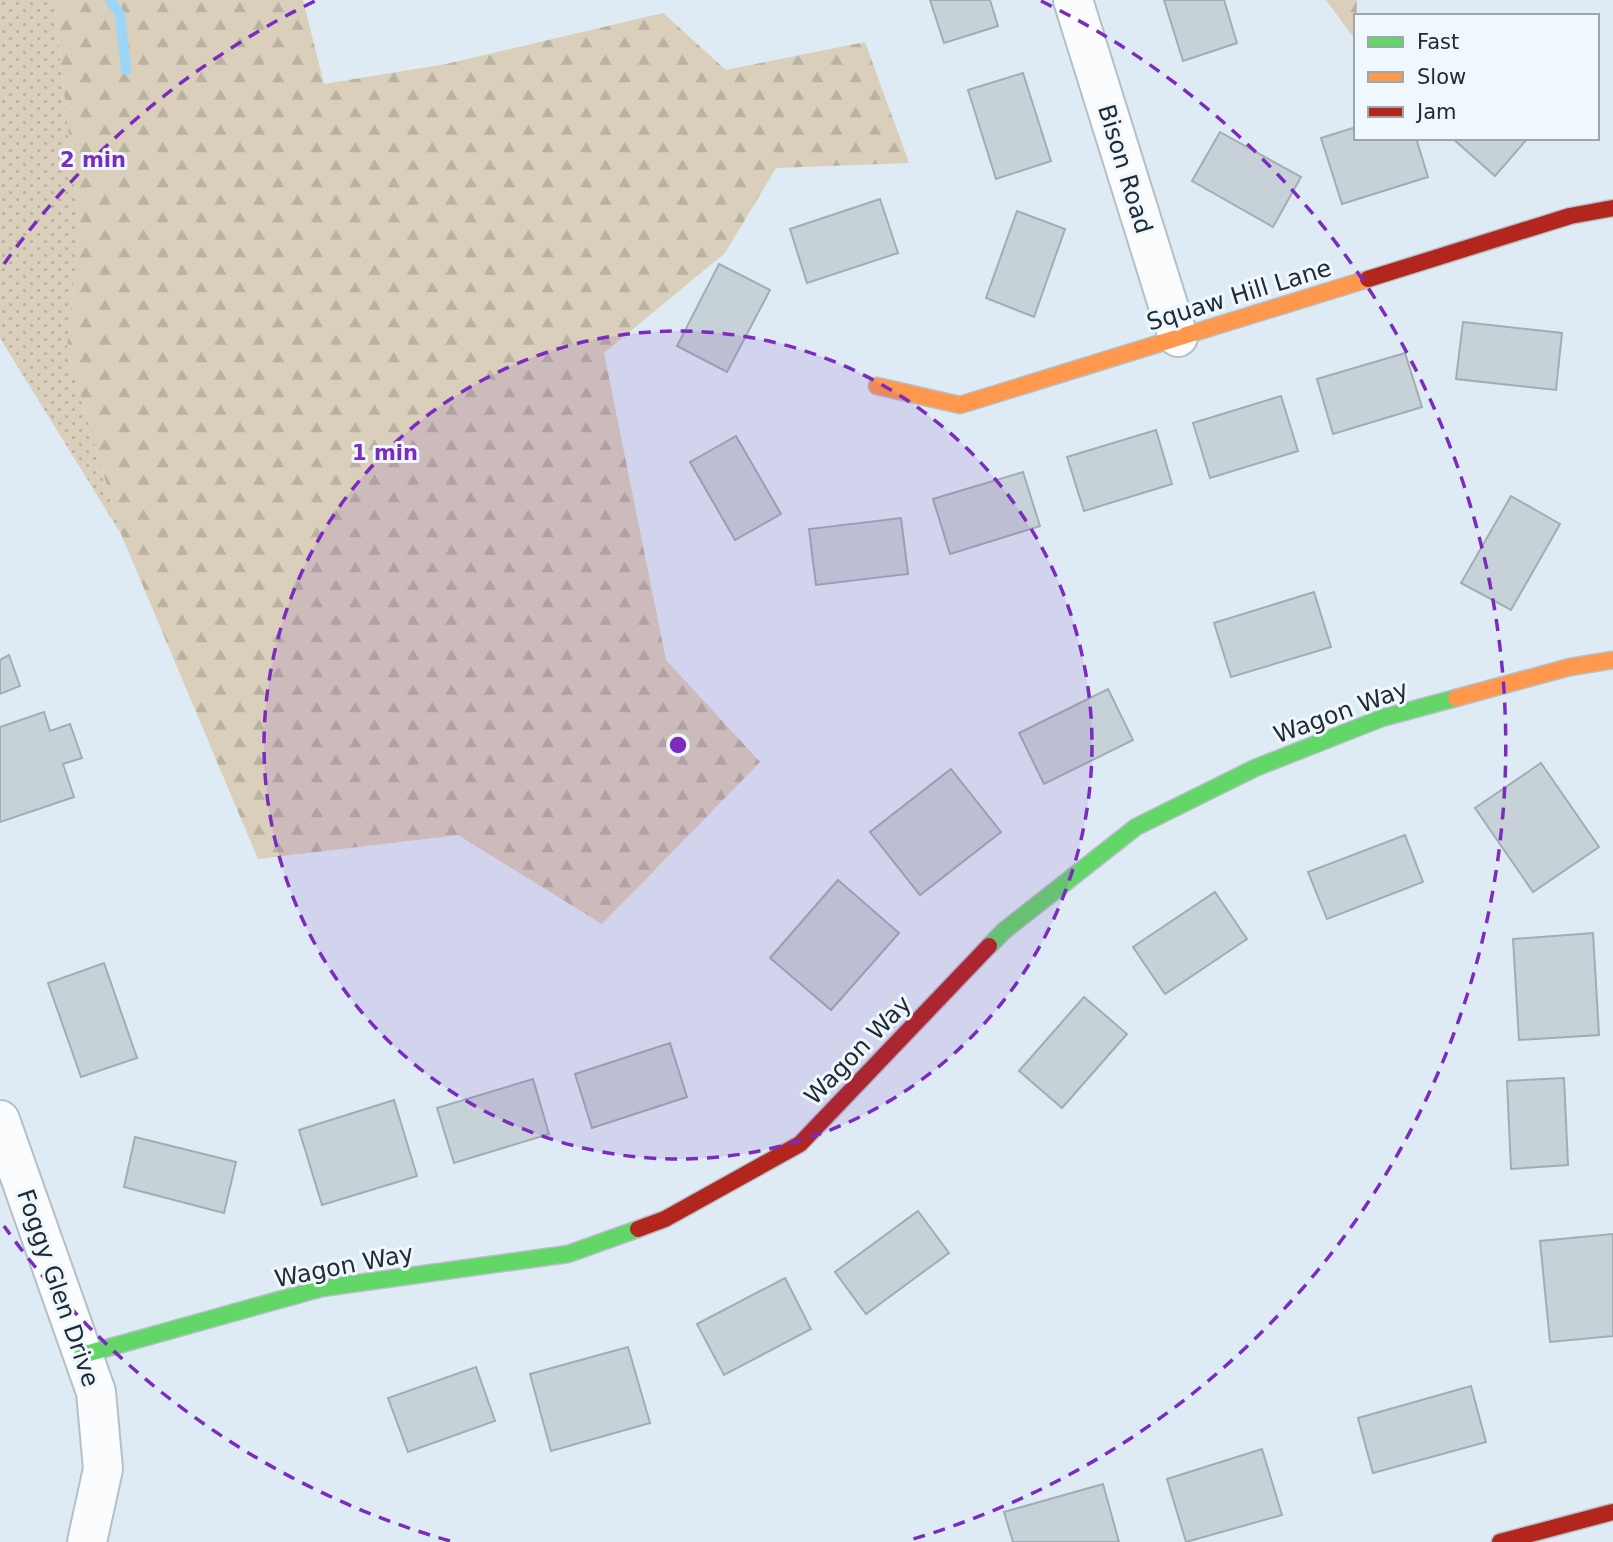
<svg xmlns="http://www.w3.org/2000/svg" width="1613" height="1542" viewBox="0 0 1613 1542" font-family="'DejaVu Sans',sans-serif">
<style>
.grass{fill:url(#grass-dots)}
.forest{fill:url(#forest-firs)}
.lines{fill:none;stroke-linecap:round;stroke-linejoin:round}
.stream{stroke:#9bd5f8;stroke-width:10}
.building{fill:#c7d2d8;stroke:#a2acb3;stroke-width:2}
.street-casing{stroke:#b5bfc6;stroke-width:42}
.fast-casing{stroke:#b5bfc6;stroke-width:19}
.slow-casing{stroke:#b5bfc6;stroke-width:19}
.jam-casing{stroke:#b5bfc6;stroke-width:19}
.street{stroke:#fafcfd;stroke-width:38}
.fast{stroke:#63d668;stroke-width:16}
.slow{stroke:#ff974d;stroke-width:16}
.jam{stroke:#b3261e;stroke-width:16}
.ring{fill:none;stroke:#7b2cbf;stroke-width:3.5;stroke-dasharray:12 9}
.labels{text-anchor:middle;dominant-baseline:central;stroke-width:6;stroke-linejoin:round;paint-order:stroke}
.street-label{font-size:24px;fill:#222b31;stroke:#eef8fe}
.centre{fill:#7b2cbf;stroke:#eef8fe;stroke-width:3.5}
.ring-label{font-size:21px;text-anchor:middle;font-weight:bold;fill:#7b2cbf;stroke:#eef8fe;stroke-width:6;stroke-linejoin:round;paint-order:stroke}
</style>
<defs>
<pattern id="grass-dots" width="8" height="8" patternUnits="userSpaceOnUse" patternTransform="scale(1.75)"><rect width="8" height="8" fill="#d9cfba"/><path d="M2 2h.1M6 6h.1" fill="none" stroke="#bab2a0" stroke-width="1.8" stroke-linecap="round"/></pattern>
<pattern id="forest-firs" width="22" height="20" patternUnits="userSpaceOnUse" patternTransform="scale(1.75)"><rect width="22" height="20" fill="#d9cfba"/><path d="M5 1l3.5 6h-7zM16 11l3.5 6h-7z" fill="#bab2a0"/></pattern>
</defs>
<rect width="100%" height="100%" fill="#deebf4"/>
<!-- grass -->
<polygon class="grass" points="0,0 54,0 79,228 67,350 121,534 0,338"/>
<!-- forest -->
<g class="forest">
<polygon points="54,0 303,0 324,84 446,64 663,13 726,70 865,42 909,163 776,168 725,253 604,353 666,660 760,762 602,924 458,835 258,859 121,534 67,350 79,228"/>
<polygon points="1326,0 1357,0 1356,41"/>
</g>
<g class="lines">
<!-- stream -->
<polyline class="stream" points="110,0 120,14 126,70"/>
</g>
<!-- building -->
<g class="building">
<polygon points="930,0 990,0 998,26 944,43"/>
<polygon points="1164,0 1224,0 1237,43 1183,61"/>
<polygon points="1023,73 1051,161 996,179 968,90"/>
<polygon points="1356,127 1356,138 1416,138 1428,177 1342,204 1321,138"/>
<polygon points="1220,132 1301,177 1273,227 1192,181"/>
<polygon points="1452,138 1528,138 1495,176"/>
<polygon points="880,199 898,253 807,283 790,229"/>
<polygon points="1017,211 1065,229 1034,317 986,298"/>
<polygon points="719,264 770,290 727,372 677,346"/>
<polygon points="1463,322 1562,333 1556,390 1456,379"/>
<polygon points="1405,353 1422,407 1333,434 1317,379"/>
<polygon points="1281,396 1298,451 1210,478 1193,423"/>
<polygon points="1156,430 1172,484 1084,511 1067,457"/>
<polygon points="736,436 781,514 735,540 690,462"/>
<polygon points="1023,472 1040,526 950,554 933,499"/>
<polygon points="1511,496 1560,524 1511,610 1461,583"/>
<polygon points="901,518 908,574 816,585 809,529"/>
<polygon points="1314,592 1331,647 1231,677 1214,623"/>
<polygon points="9,655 20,686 0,694 0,660"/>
<polygon points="1108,689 1133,740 1044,784 1019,733"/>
<polygon points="44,712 50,731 70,724 82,758 63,764 74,797 0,822 0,727"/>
<polygon points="1541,763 1599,847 1533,892 1475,808"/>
<polygon points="951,769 1001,832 920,895 870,832"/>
<polygon points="1405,835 1423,882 1327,919 1308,872"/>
<polygon points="838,880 899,933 831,1010 770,958"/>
<polygon points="1215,892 1247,939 1165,994 1133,947"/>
<polygon points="1593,933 1599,1035 1519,1040 1513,939"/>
<polygon points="104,963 137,1058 81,1077 48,983"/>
<polygon points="1084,997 1127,1034 1062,1108 1019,1071"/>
<polygon points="670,1043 687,1097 592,1128 575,1074"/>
<polygon points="1564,1078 1568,1165 1511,1169 1507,1081"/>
<polygon points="533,1079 549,1134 454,1163 437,1108"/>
<polygon points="394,1100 417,1176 322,1205 299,1130"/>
<polygon points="135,1137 236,1162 224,1213 124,1187"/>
<polygon points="918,1211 949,1253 866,1314 835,1272"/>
<polygon points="1613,1234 1613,1336 1550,1342 1540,1241"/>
<polygon points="785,1278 811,1329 724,1375 697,1324"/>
<polygon points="628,1347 650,1423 551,1451 530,1374"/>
<polygon points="476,1367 495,1421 408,1452 388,1398"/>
<polygon points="1471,1386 1486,1442 1373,1473 1358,1418"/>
<polygon points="1262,1449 1282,1515 1186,1542 1167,1479"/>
<polygon points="1103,1484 1119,1542 1013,1542 1004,1512"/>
</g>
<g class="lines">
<!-- street casing -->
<g class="street-casing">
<g id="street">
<polyline points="1073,0 1178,337"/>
<polyline points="0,1120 96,1392 103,1469 87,1542"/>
</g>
</g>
<!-- fast casing -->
<g class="fast-casing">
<g id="fast">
<polyline points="989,946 1005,930 1136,827 1255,768 1382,718 1456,698"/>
<polyline points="82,1355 322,1288 568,1254 638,1229"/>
</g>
</g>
<!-- slow casing -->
<g class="slow-casing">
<g id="slow">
<polyline points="877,386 960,405 1368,279"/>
<polyline points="1456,698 1570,667 1613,660"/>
</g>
</g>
<!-- jam casing -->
<g class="jam-casing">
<g id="jam">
<polyline points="1368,279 1570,216 1613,208"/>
<polyline points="638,1229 665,1219 800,1144 989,946"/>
<polyline points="1500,1542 1613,1512"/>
</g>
</g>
<!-- street -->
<use href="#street" class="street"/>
<!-- fast -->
<use href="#fast" class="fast"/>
<!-- slow -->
<use href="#slow" class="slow"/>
<!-- jam -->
<use href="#jam" class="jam"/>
</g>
<!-- distance rings -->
<circle cx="678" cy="745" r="414" fill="#7b2cbf" fill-opacity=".12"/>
<g class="ring">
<circle cx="678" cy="745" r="414"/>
<path d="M450 1541A828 828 0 0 1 4 1226M4 264A828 828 0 0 1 315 1M1041 1A828 828 0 0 1 906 1541"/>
</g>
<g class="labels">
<!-- street labels -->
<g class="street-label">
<text transform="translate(1125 169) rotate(73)">Bison Road</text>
<text transform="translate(1239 295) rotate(-17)">Squaw Hill Lane</text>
<text transform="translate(1341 712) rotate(-20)">Wagon Way</text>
<text transform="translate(858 1050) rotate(-46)">Wagon Way</text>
<text transform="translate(344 1266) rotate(-11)">Wagon Way</text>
<text transform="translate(58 1288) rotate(71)">Foggy Glen Drive</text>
</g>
</g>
<circle cx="678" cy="745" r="10" class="centre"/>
<g class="ring-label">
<text x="93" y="167">2 min</text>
<text x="385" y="460">1 min</text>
</g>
<!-- legend -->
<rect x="1354" y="14" width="245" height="126" fill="#eef8fe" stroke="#9ca6ac" stroke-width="2"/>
<rect x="1368" y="37" width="35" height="10" fill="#63d668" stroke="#9ca6ac" stroke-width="2"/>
<text x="1417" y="49" font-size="21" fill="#222b31">Fast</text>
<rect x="1368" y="72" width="35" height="10" fill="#ff974d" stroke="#9ca6ac" stroke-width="2"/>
<text x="1417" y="84" font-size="21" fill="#222b31">Slow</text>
<rect x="1368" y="107" width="35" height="10" fill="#b3261e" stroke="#9ca6ac" stroke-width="2"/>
<text x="1417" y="119" font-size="21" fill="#222b31">Jam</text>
</svg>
